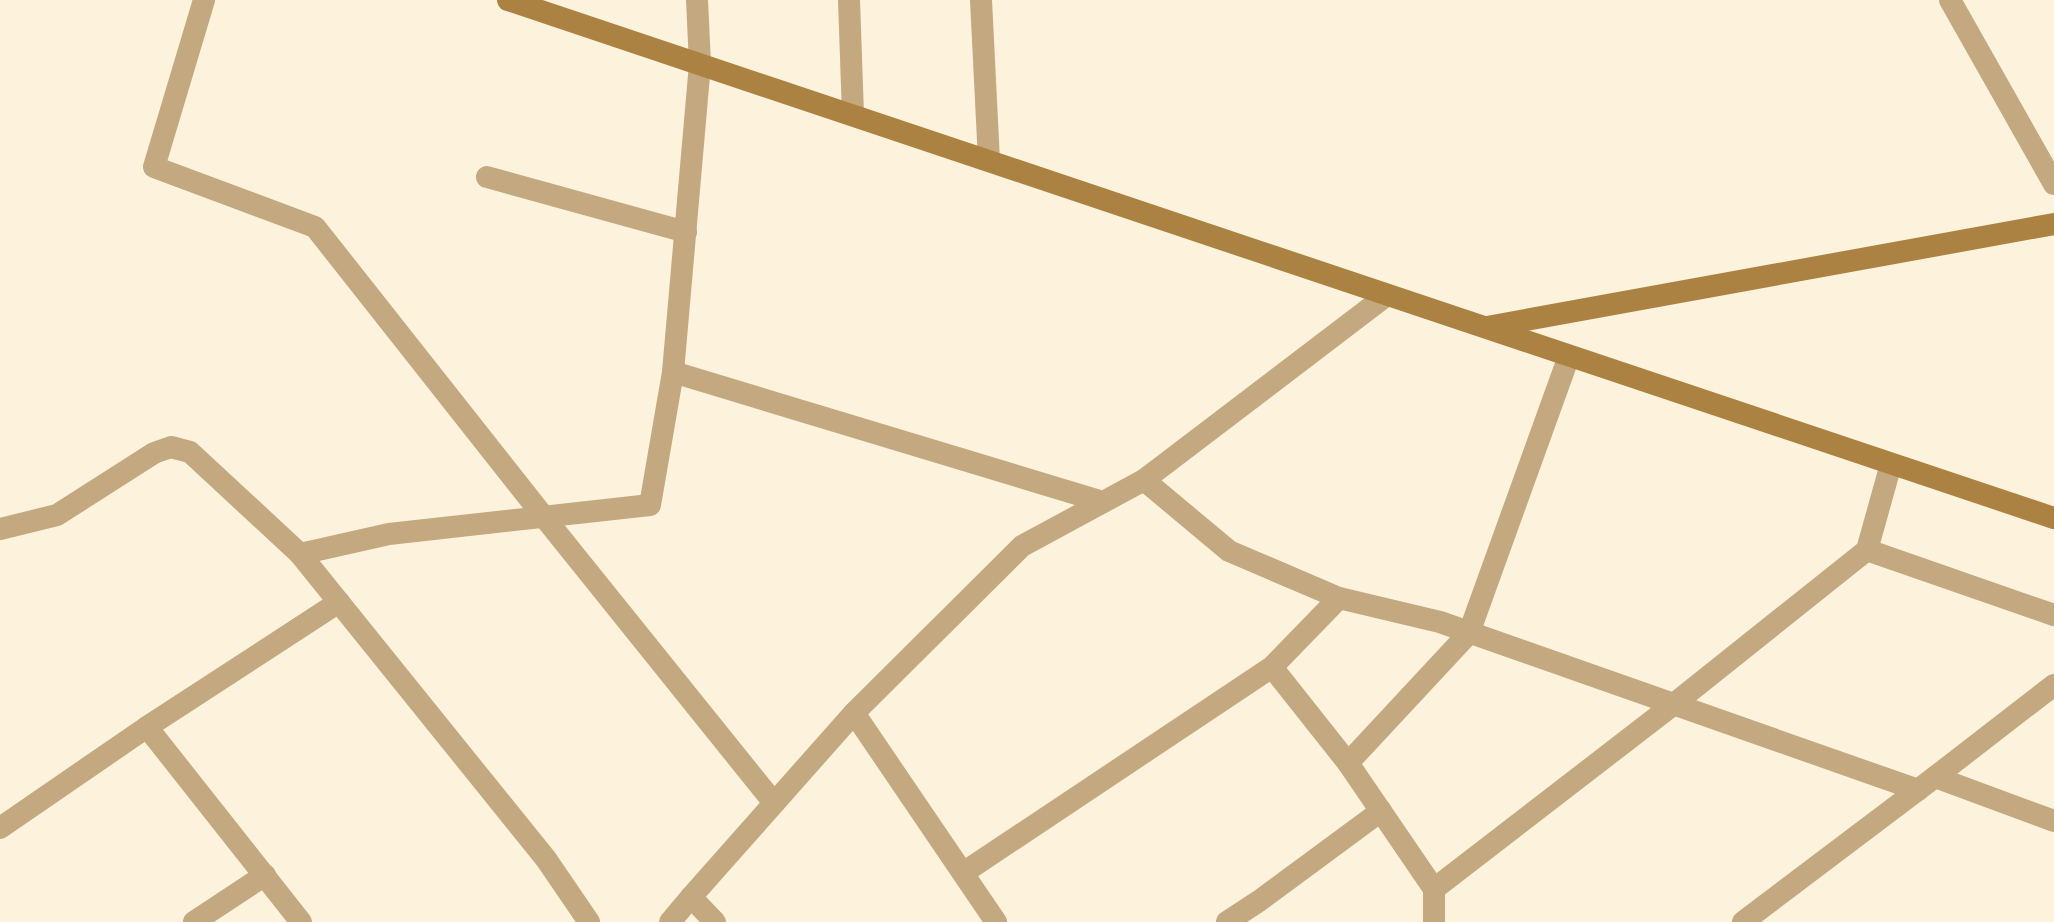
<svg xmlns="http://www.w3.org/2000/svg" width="2054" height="922" viewBox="0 0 2054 922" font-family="'Fira Sans Condensed',sans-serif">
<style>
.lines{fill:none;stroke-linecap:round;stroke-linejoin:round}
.street{stroke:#c4a880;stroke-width:22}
.secondary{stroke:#ac8242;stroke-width:22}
</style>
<rect width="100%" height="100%" fill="#fdf2dc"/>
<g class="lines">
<!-- street -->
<g class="street">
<polyline points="204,0 154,167 315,227 544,517 774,803"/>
<polyline points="849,0 853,115"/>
<polyline points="981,0 989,161"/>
<polyline points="1950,0 2054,184"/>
<polyline points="487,177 686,232"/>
<polyline points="1387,295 1144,480 1229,551 1339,598 1440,622 1918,790"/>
<polyline points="673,372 700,64 697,0"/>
<polyline points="1891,464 1867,550 2054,615"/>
<polyline points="0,529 57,515 154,453 171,447 190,452 300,554"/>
<polyline points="1272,667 1348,763"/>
<polyline points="1935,777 2054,685"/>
<polyline points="0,828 147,727"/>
<polyline points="963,873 1272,667 1339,598"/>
<polyline points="1434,889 1674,704 1867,550"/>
<polyline points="691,897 854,713"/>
<polyline points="194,922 265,875"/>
<polyline points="301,922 147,727 339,602"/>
<polyline points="589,922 546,859 300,554 389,534 650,505 673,372 1103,502"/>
<polyline points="670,922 691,897 715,922"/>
<polyline points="996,922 854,713 1022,546 1144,480"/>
<polyline points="1227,922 1259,901 1381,811"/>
<polyline points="1434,922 1434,889 1348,763 1469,633 1569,356"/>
<polyline points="1743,922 1935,777 2054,821"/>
</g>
<!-- secondary -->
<g class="secondary">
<polyline points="508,0 2054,518"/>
<polyline points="1487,327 2054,224"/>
</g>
</g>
</svg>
